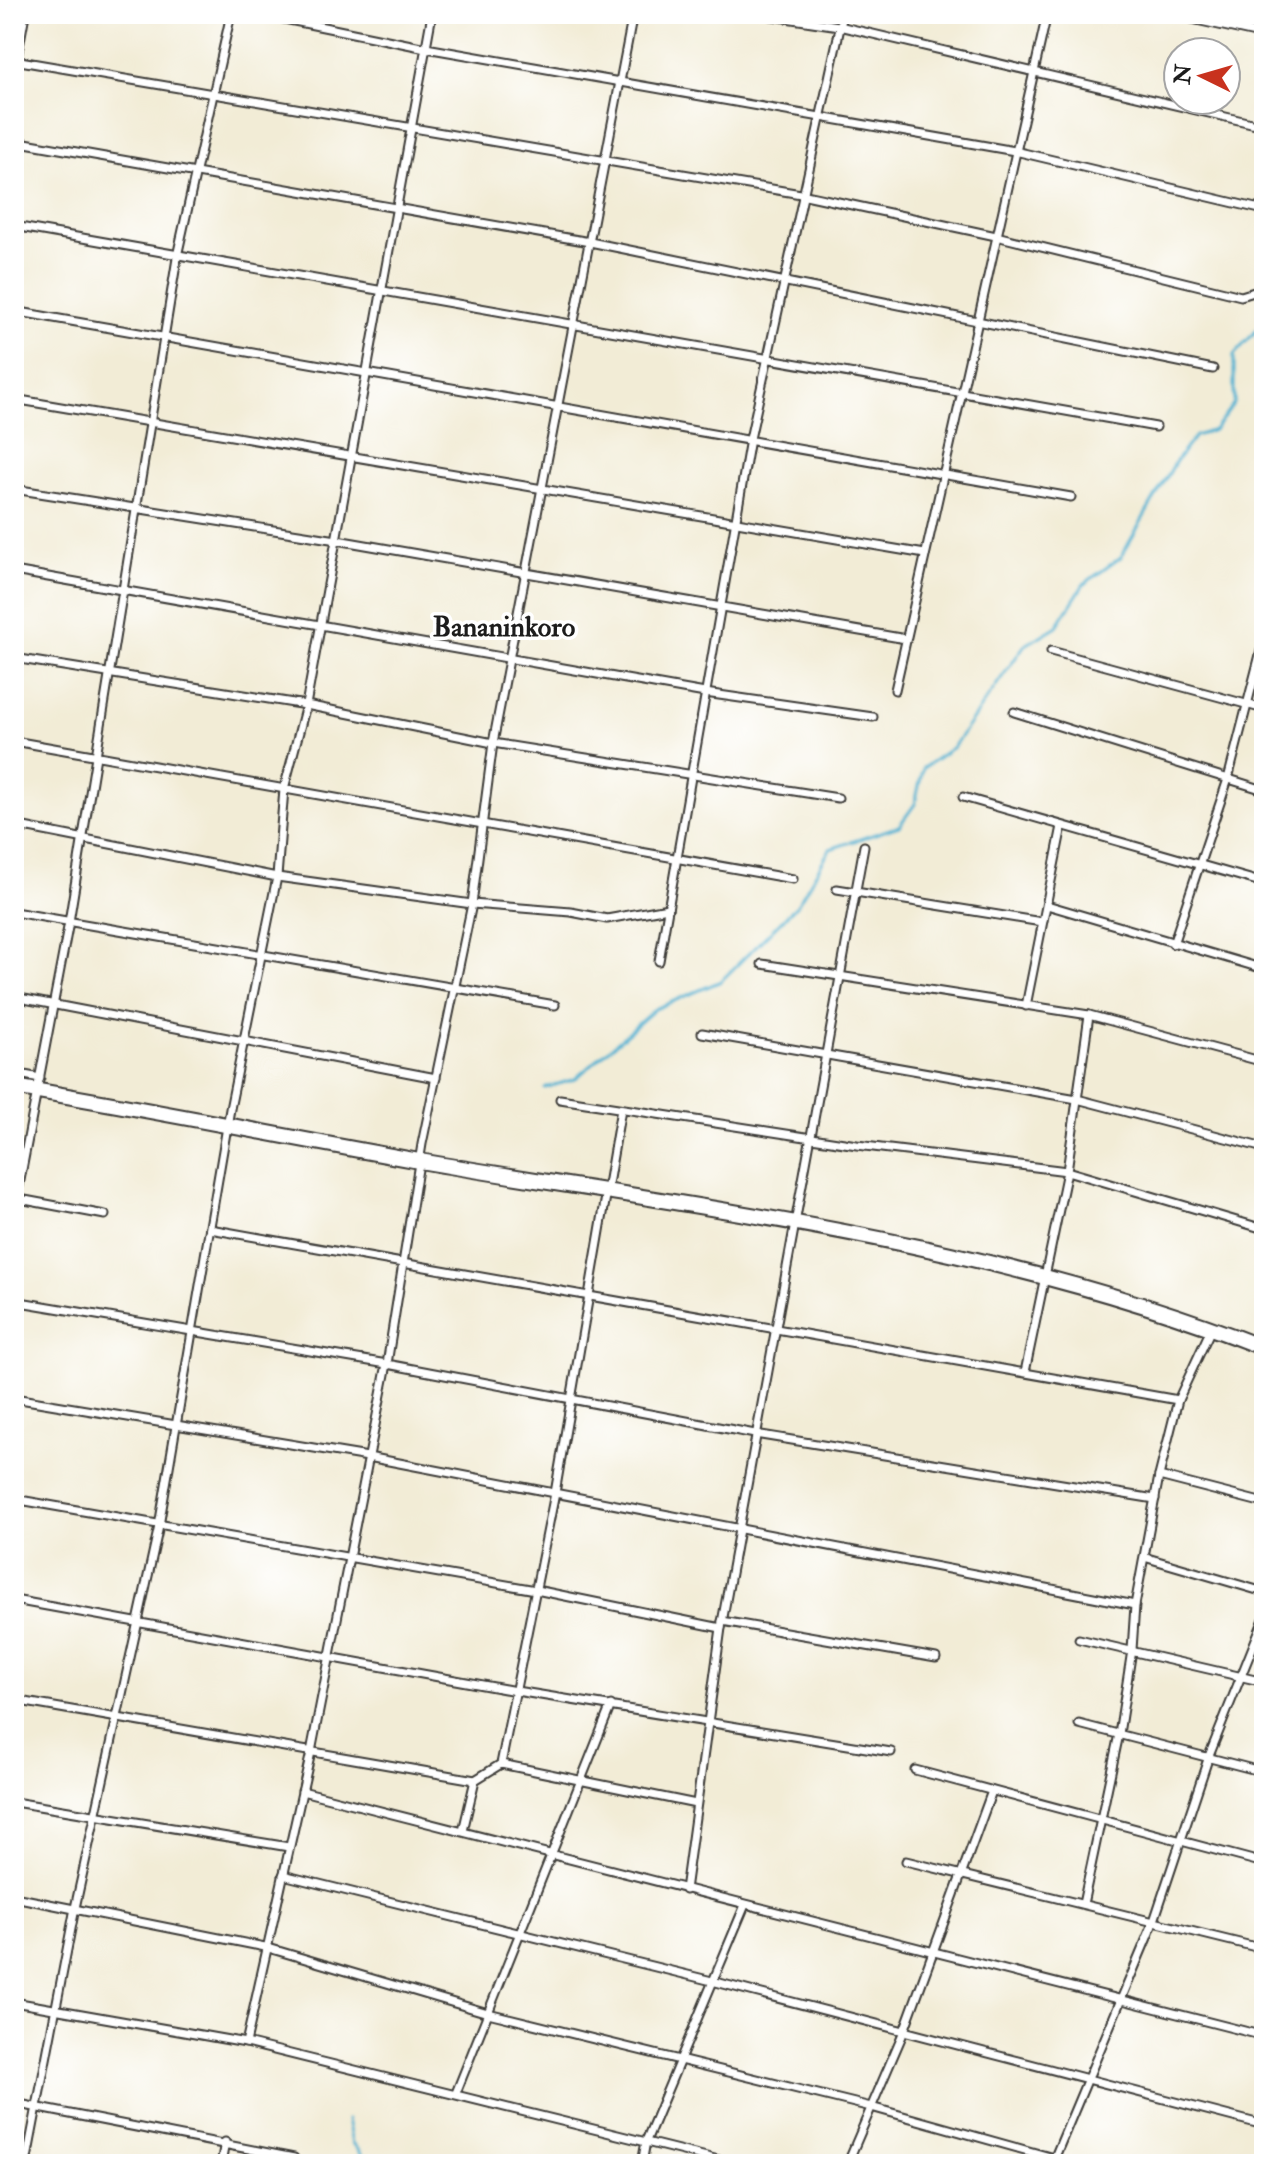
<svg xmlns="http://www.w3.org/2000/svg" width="1278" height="2178" viewBox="0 0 1278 2178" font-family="'IM FELL Double Pica',serif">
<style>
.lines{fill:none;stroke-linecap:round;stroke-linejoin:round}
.stream{stroke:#54b2d2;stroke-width:3}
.street-casing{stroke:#3c3b38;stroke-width:11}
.highway-casing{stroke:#3c3b38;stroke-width:18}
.street{stroke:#fff;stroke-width:7}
.highway{stroke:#fff;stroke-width:14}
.labels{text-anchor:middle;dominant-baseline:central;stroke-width:7;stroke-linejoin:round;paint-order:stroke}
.quarter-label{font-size:28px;font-weight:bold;fill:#1c1c1c;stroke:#fff}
</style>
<rect width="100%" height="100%" fill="#fff"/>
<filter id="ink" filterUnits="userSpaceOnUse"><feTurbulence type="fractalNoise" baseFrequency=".0125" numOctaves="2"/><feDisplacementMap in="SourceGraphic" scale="16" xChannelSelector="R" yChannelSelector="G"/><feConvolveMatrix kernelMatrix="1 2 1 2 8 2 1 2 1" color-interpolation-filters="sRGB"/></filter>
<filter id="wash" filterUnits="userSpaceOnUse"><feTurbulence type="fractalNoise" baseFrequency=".006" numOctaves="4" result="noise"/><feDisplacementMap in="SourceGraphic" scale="32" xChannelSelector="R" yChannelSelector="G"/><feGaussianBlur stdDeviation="1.8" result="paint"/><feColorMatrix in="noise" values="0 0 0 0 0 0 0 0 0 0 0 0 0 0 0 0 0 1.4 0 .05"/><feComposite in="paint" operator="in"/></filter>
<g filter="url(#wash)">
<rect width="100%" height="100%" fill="#f2ecd6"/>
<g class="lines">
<!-- stream -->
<g class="stream">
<polyline points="545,1088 575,1079 655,1009 721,981 797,905 830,849 899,826 915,804 923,768 953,747 1024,646 1057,626 1084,584 1121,557 1176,461 1195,436 1214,430 1234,403 1234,355 1264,322"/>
<polyline points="347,2120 352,2143 368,2164"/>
</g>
</g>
</g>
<g filter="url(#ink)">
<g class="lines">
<!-- street casing -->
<g class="street-casing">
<g id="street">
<polyline points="260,14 426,48 1015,151 1264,210"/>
<polyline points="759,14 839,26 1264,126"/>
<polyline points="1169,14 1264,35"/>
<polyline points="14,60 801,194 996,236 1241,296 1264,289"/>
<polyline points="14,74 25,14"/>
<polyline points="14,141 590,242 1213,369"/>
<polyline points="14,226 1156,427"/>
<polyline points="14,311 1071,497"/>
<polyline points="14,399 925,554"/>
<polyline points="14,489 337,540 906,639"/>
<polyline points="14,571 705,693 873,717"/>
<polyline points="1051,651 1264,709"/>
<polyline points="14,658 306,705 493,743 838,798"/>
<polyline points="895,690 1047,14"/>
<polyline points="1014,712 1264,790"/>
<polyline points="14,741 793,879"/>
<polyline points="963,797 1264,883"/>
<polyline points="14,825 277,877 472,904 571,912 607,919 668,908"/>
<polyline points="837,889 1042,922"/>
<polyline points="1047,905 1264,969"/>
<polyline points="14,912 555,1005"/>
<polyline points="1173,944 1228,779 1264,639"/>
<polyline points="659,961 750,439 843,14"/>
<polyline points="762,964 1089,1015 1264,1062"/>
<polyline points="14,997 436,1078"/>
<polyline points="1026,1006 1062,826"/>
<polyline points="702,1033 1077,1099 1264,1148"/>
<polyline points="14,1073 40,1078"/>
<polyline points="560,1099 857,1145 1067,1171 1264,1229"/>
<polyline points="14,1198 105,1215"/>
<polyline points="14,1212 69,922 178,252 231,14"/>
<polyline points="210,1229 1178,1400"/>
<polyline points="14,1301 387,1364 755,1434 1155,1499"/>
<polyline points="1025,1372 1067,1171 1089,1015"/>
<polyline points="14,1398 368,1457 1135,1605"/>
<polyline points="1159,1476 1264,1503"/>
<polyline points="14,1499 536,1590 721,1628"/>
<polyline points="1144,1557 1264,1592"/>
<polyline points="14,1600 516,1691 891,1752"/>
<polyline points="722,1621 936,1658"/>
<polyline points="1079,1639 1264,1682"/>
<polyline points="14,1700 475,1780"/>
<polyline points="1079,1724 1264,1772"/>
<polyline points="501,1764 555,1493 621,1109"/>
<polyline points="915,1770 1264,1863"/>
<polyline points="302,1791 1264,2036"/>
<polyline points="14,1802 289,1847"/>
<polyline points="463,1831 475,1780 501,1764 696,1804"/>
<polyline points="906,1861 1264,1949"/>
<polyline points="283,1875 712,1981 1264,2125"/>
<polyline points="685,1890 721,1628 864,846"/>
<polyline points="14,1897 265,1947 488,2013 871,2107 1075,2164"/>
<polyline points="1083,1904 1119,1734 1132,1650 1135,1605 1159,1476 1178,1400 1211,1329"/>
<polyline points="14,2002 246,2043 735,2164"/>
<polyline points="246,2043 311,1752 387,1364 422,1144 472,904 493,743 633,14"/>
<polyline points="456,2093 611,1705"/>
<polyline points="14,2103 294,2158"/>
<polyline points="26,2164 75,1908 159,1526 230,1109 277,877 284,789 306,705 432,14"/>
<polyline points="221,2164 225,2142"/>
<polyline points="642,2164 646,2141 745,1905"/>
<polyline points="847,2164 904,2031 992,1791"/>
<polyline points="1052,2164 1154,1921 1209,1756 1264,1619"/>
<polyline points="1263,2164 1264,2160"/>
</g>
</g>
<!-- highway casing -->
<g class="highway-casing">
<path id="highway" d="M 14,1087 C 149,1109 284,1137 419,1161 C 704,1209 993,1241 1264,1348"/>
</g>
<!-- street -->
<use href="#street" class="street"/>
<!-- highway -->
<use href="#highway" class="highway"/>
</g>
</g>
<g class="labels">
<!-- quarter labels -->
<g class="quarter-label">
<text x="504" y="627">Bananinkoro</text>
</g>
</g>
<!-- margin -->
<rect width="1278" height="2178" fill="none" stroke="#fff" stroke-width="48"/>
<!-- north arrow -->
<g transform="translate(1202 76) rotate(275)"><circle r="38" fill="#ffffff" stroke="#a4a4a4" stroke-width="2"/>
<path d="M0-6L14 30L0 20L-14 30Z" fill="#c8321e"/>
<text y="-12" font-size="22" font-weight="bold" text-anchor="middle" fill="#1c1c1c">N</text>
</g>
</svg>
